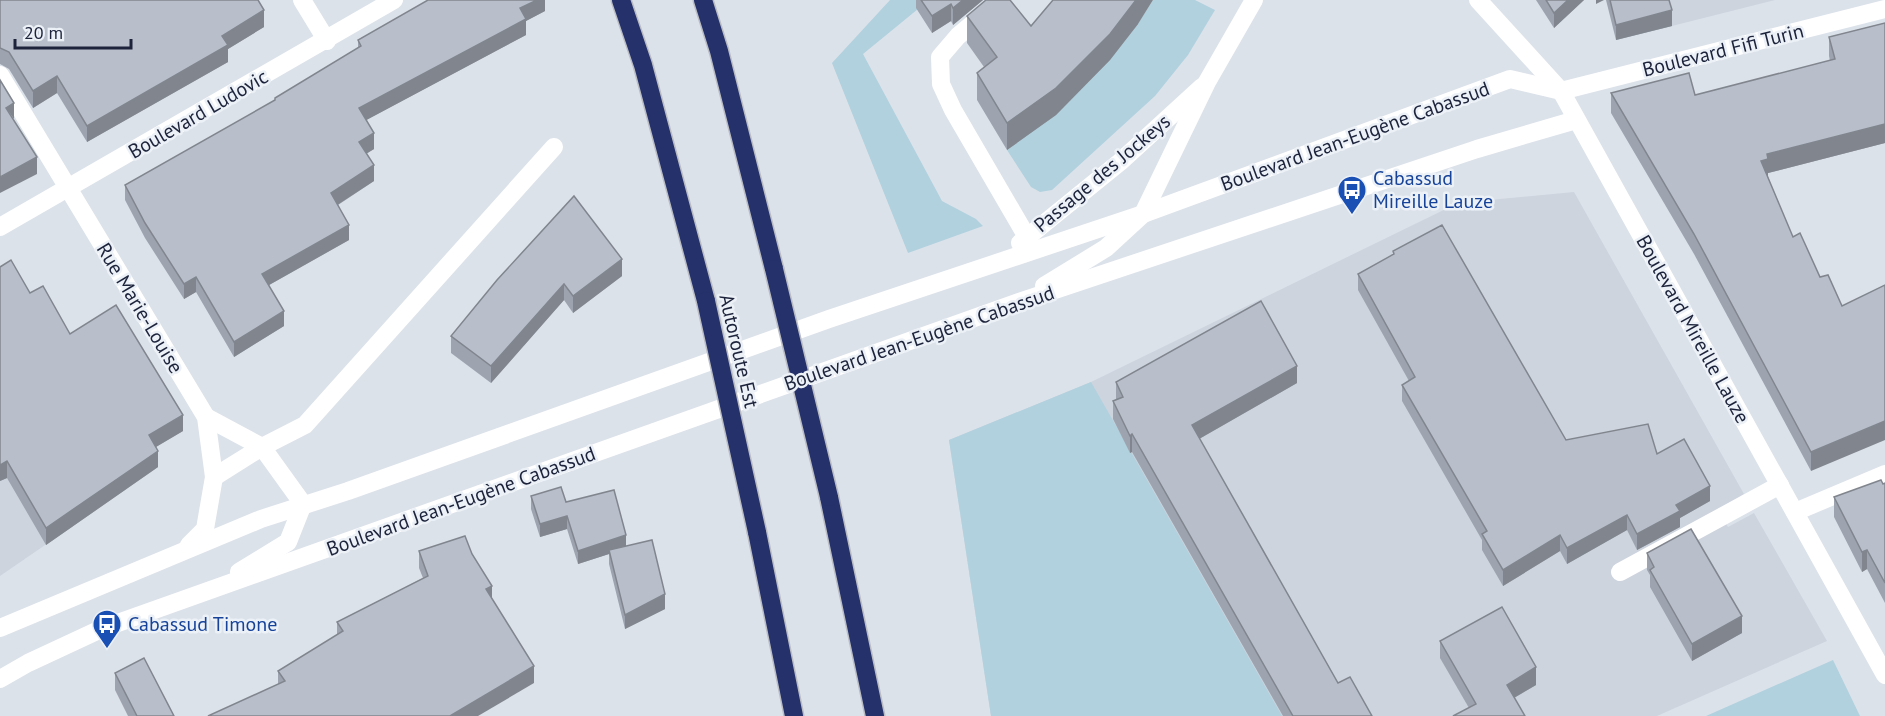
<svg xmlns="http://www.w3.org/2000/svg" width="1885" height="716" viewBox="0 0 1885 716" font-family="'PT Sans',sans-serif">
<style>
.built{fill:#cdd4de}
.green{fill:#b1d1df}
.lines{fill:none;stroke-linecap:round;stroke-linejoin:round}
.highway-casing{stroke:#bbbdc4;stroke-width:21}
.minor{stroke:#fff;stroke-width:18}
.highway{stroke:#25316a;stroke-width:18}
.highway-bridge-casing{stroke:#bbbdc4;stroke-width:21;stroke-linecap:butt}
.highway-bridge{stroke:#25316a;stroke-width:18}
.wall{fill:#9ea4af}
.shaded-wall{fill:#81868e}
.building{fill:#b8bfcb;stroke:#81868e;stroke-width:1.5}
.labels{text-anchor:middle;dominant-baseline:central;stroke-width:5;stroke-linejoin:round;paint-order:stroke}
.street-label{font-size:20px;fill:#1c233b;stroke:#ecf1f7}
.transit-label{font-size:20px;fill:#164399;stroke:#ecf1f7;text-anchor:start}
</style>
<rect width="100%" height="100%" fill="#dce2ea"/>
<!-- built -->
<g class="built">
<polygon points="1665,0 1775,0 1672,26"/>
<polygon points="1574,192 1744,494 1718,510 1728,527 1754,513 1827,641 1657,716 991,716 949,440 1091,382 1458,203"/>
<polygon points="0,369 93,512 0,576"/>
</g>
<!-- green -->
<g class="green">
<polygon points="890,0 929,0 863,54 942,201 976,219 983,226 908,253 832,63"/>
<path d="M 1153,0 L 1195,0 L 1215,10 L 1188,55 L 1155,96 L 1052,190 L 1040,192 L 1031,187 L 1007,150 C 1067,106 1114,64 1153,0 Z"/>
<polygon points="1091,382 1282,716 991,716 949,440"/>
<polygon points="1833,660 1860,716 1706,716"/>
</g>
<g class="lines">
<!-- highway casing -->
<g class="highway-casing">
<g id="highway">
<polyline points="621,0 643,65 706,301"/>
<polyline points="703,0 719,51 774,269"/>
<polyline points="829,497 875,716"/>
<polyline points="757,532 794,716"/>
</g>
</g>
<!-- minor -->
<g class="minor">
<polyline points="302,0 327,41"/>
<polyline points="1001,0 958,36 940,57 941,84 953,110 1027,237"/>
<polyline points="1478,0 1561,91 1885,675"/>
<polyline points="0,75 206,417 214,477 205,529 189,545"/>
<polyline points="0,227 394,0"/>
<polyline points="1020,243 1120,162 1202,87"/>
<polyline points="1044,286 1106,248 1143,214 1207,82 1254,0"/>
<polyline points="206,417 262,447 303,504 288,542 239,572"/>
<polyline points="214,477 262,447 305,425 554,147"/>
<polyline points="1795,512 1885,474"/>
<polyline points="1620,572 1780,485"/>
<polyline points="0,628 261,519 348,491 829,319 1143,214 1510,79 1561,91 1885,9"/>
<polyline points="0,679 28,663 101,629 1019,302 1477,149 1576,120"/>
</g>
<!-- highway -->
<use href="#highway" class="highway"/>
<!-- highway-bridge casing -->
<g class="highway-bridge-casing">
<g id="highway-bridge">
<polyline points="774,269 829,497"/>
<polyline points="706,301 757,532"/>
</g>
</g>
<!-- highway-bridge -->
<use href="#highway-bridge" class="highway-bridge"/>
</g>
<!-- wall -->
<g class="wall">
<polygon points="0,0 264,27 228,49 228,62 87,142 57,93 33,108 9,69 0,64"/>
<polygon points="545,0 545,11 526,21 526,35 366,120 374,149 366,154 374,181 338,205 349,240 269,285 284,326 234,357 196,292 184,299 145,238 125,200 125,185 275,101 275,98 358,48 358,40"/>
<polygon points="916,0 983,0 953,25 951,21 932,33 916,8"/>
<polygon points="1536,0 1584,0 1554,28"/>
<polygon points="1606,0 1669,0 1672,26 1616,40"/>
<polygon points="967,16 1031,26 1138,24 1110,60 1056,115 1007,150 977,100 977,73 984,67 967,43"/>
<polygon points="1885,23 1885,143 1768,173 1768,177 1793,237 1820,277 1811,471 1694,254 1611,113 1611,93 1695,95 1830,61 1829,56 1829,37"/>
<polygon points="1393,251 1566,440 1657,454 1710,501 1680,518 1680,527 1637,550 1627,530 1567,564 1560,551 1503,586 1482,550 1482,540 1402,401 1402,385 1409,381 1358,290 1358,274 1393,255"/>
<polygon points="0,267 30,293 70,334 183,431 156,447 158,467 46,545 7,478 0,481"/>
<polygon points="622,276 573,313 564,300 491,383 451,353 451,336 497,280"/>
<polygon points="1116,382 1297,383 1199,439 1338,683 1372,716 1283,716 1132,452 1130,453 1113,419 1113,401 1116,400"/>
<polygon points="1885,483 1885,603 1867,569 1862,572 1834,517 1834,497"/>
<polygon points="531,496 566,502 626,546 665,609 625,629 609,564 609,554 578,564 567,529 540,537 531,509"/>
<polygon points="419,551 472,554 492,599 534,683 278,684 278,671 337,635 337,622 423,578 419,568"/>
<polygon points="1647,553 1742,633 1692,661 1650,587 1650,575 1647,570"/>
<polygon points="1440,641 1536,685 1514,698 1469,708 1440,658"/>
<polygon points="115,673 174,716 128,716 115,690"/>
</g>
<!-- shaded-wall -->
<g class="shaded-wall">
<polygon points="537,0 545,0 545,11 526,21 526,35 359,124 359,108 520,8"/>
<polygon points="963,0 983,0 953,25 953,8"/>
<polygon points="1136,0 1153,0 1138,24 1110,60 1056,115 1007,150 1007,123"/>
<polygon points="1568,0 1584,0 1554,28 1554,13"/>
<polygon points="1596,0 1604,0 1596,4"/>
<polygon points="951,4 951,21 932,33 932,16"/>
<polygon points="264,10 264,27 228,49 228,62 87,142 87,126 222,36"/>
<polygon points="1672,10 1672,26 1616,40 1616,25"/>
<polygon points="57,76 57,93 33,108 33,91"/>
<polygon points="14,103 14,119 6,108"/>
<polygon points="1885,124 1885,143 1768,173 1768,178 1761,161 1767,154"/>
<polygon points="374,133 374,149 359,158 359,142"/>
<polygon points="37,157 37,174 0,193 0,177"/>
<polygon points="374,165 374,181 331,209 331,193"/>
<polygon points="349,225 349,240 262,289 262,274"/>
<polygon points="622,259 622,276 573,313 573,296"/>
<polygon points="196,277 196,292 184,299 184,284"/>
<polygon points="564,284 564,300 491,383 491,366"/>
<polygon points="284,311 284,326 234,357 234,342"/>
<polygon points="1297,366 1297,383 1192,443 1192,425"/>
<polygon points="183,415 183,431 149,451 149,435"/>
<polygon points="1885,421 1885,440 1811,471 1811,452"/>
<polygon points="1132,434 1132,452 1130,453 1130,436"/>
<polygon points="158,451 158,467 46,545 46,528"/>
<polygon points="7,461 7,478 0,481 0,465"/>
<polygon points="1710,486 1710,501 1680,518 1680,527 1637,550 1637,534 1676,505"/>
<polygon points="1627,515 1627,530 1567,564 1567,548"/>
<polygon points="567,516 567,529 540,537 540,524"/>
<polygon points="626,535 626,549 609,550 609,554 578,564 578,551"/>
<polygon points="1560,535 1560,551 1503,586 1503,570"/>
<polygon points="1867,550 1867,569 1862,572 1862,552"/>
<polygon points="492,586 492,603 486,589"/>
<polygon points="665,594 665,609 625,629 625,615"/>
<polygon points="1742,616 1742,633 1692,661 1692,644"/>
<polygon points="534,666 534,683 478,716 450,716"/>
<polygon points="1536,667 1536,685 1507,702 1507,685"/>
</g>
<!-- building -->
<g class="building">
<polygon points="0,0 258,0 264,10 222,36 228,45 87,126 57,76 33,91 9,52 0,48"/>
<polygon points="428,0 537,0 520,8 526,19 359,108 374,133 359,142 374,165 331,193 349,225 262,274 284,311 234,342 196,277 184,284 145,223 125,185 275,100 275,98 361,46 358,40"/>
<polygon points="921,0 963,0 953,8 951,4 932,16"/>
<polygon points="986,0 1010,0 1031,26 1053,0 1136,0 1110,34 1056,88 1007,123 977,73 997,57 967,16"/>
<polygon points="1546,0 1568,0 1554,13"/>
<polygon points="1610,0 1669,0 1672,10 1616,25"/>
<polygon points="1885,23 1885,124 1767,154 1768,159 1761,161 1793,237 1800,233 1820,277 1828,275 1842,306 1885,285 1885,421 1811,452 1694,234 1611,93 1689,73 1695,95 1835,59 1829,37"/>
<polygon points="0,80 14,103 6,108 37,157 0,177"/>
<polygon points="574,196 622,259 573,296 564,284 491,366 451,336 497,280"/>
<polygon points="1442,225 1566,440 1648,424 1657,454 1684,439 1710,486 1676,505 1680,511 1637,534 1627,515 1567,548 1560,535 1503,570 1482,534 1487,531 1402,385 1415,377 1358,274 1394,254 1393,251"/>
<polygon points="11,260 30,293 43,286 70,334 116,305 183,415 149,435 158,451 46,528 7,461 0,465 0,267"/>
<polygon points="1261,301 1297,366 1192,425 1338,683 1350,677 1372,716 1293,716 1132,434 1130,436 1113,401 1123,397 1116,382"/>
<polygon points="1881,480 1883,484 1885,483 1885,583 1867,550 1862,552 1834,497"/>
<polygon points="561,487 566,502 614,490 626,535 578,551 567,516 540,524 531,496"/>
<polygon points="1691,529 1742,616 1692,644 1650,570 1654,567 1647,553"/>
<polygon points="465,536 472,554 492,586 486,589 534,666 450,716 208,716 285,681 278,671 343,631 337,622 428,576 419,551"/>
<polygon points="652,540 665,594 625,615 609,550"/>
<polygon points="1502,607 1536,667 1507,685 1525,716 1453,716 1476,704 1440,641"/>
<polygon points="144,658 174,716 137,716 115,673"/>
</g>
<!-- icons -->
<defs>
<g id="bus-pin" transform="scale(1.5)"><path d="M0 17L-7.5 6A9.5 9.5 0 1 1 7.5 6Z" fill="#1a4fb4" stroke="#ecf1f7"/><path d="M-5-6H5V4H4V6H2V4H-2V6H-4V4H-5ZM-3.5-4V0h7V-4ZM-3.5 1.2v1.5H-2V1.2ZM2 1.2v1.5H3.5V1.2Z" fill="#fff"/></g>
</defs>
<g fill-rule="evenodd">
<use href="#bus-pin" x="1352" y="190"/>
<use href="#bus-pin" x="107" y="624"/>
</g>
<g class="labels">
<!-- street labels -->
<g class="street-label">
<text transform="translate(1723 50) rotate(-14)">Boulevard Fifi Turin</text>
<text transform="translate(198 114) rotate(-30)">Boulevard Ludovic</text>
<text transform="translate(1355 136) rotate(-20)">Boulevard Jean-Eugène Cabassud</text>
<text transform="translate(1102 173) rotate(-40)">Passage des Jockeys</text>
<text transform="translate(140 308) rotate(59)">Rue Marie-Louise</text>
<text transform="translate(1693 329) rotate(61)">Boulevard Mireille Lauze</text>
<text transform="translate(919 338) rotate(-19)">Boulevard Jean-Eugène Cabassud</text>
<text transform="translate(739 351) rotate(77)">Autoroute Est</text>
<text transform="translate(461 501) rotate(-20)">Boulevard Jean-Eugène Cabassud</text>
</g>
<!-- transit labels -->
<g class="transit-label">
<text x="1373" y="178">Cabassud<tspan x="1373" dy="23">Mireille Lauze</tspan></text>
<text x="128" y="624">Cabassud Timone</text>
</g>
</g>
<!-- scale -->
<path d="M15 39v9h116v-9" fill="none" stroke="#1c233b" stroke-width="3"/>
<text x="24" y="39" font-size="18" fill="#1c233b" stroke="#ecf1f7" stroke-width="4.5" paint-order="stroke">20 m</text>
</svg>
